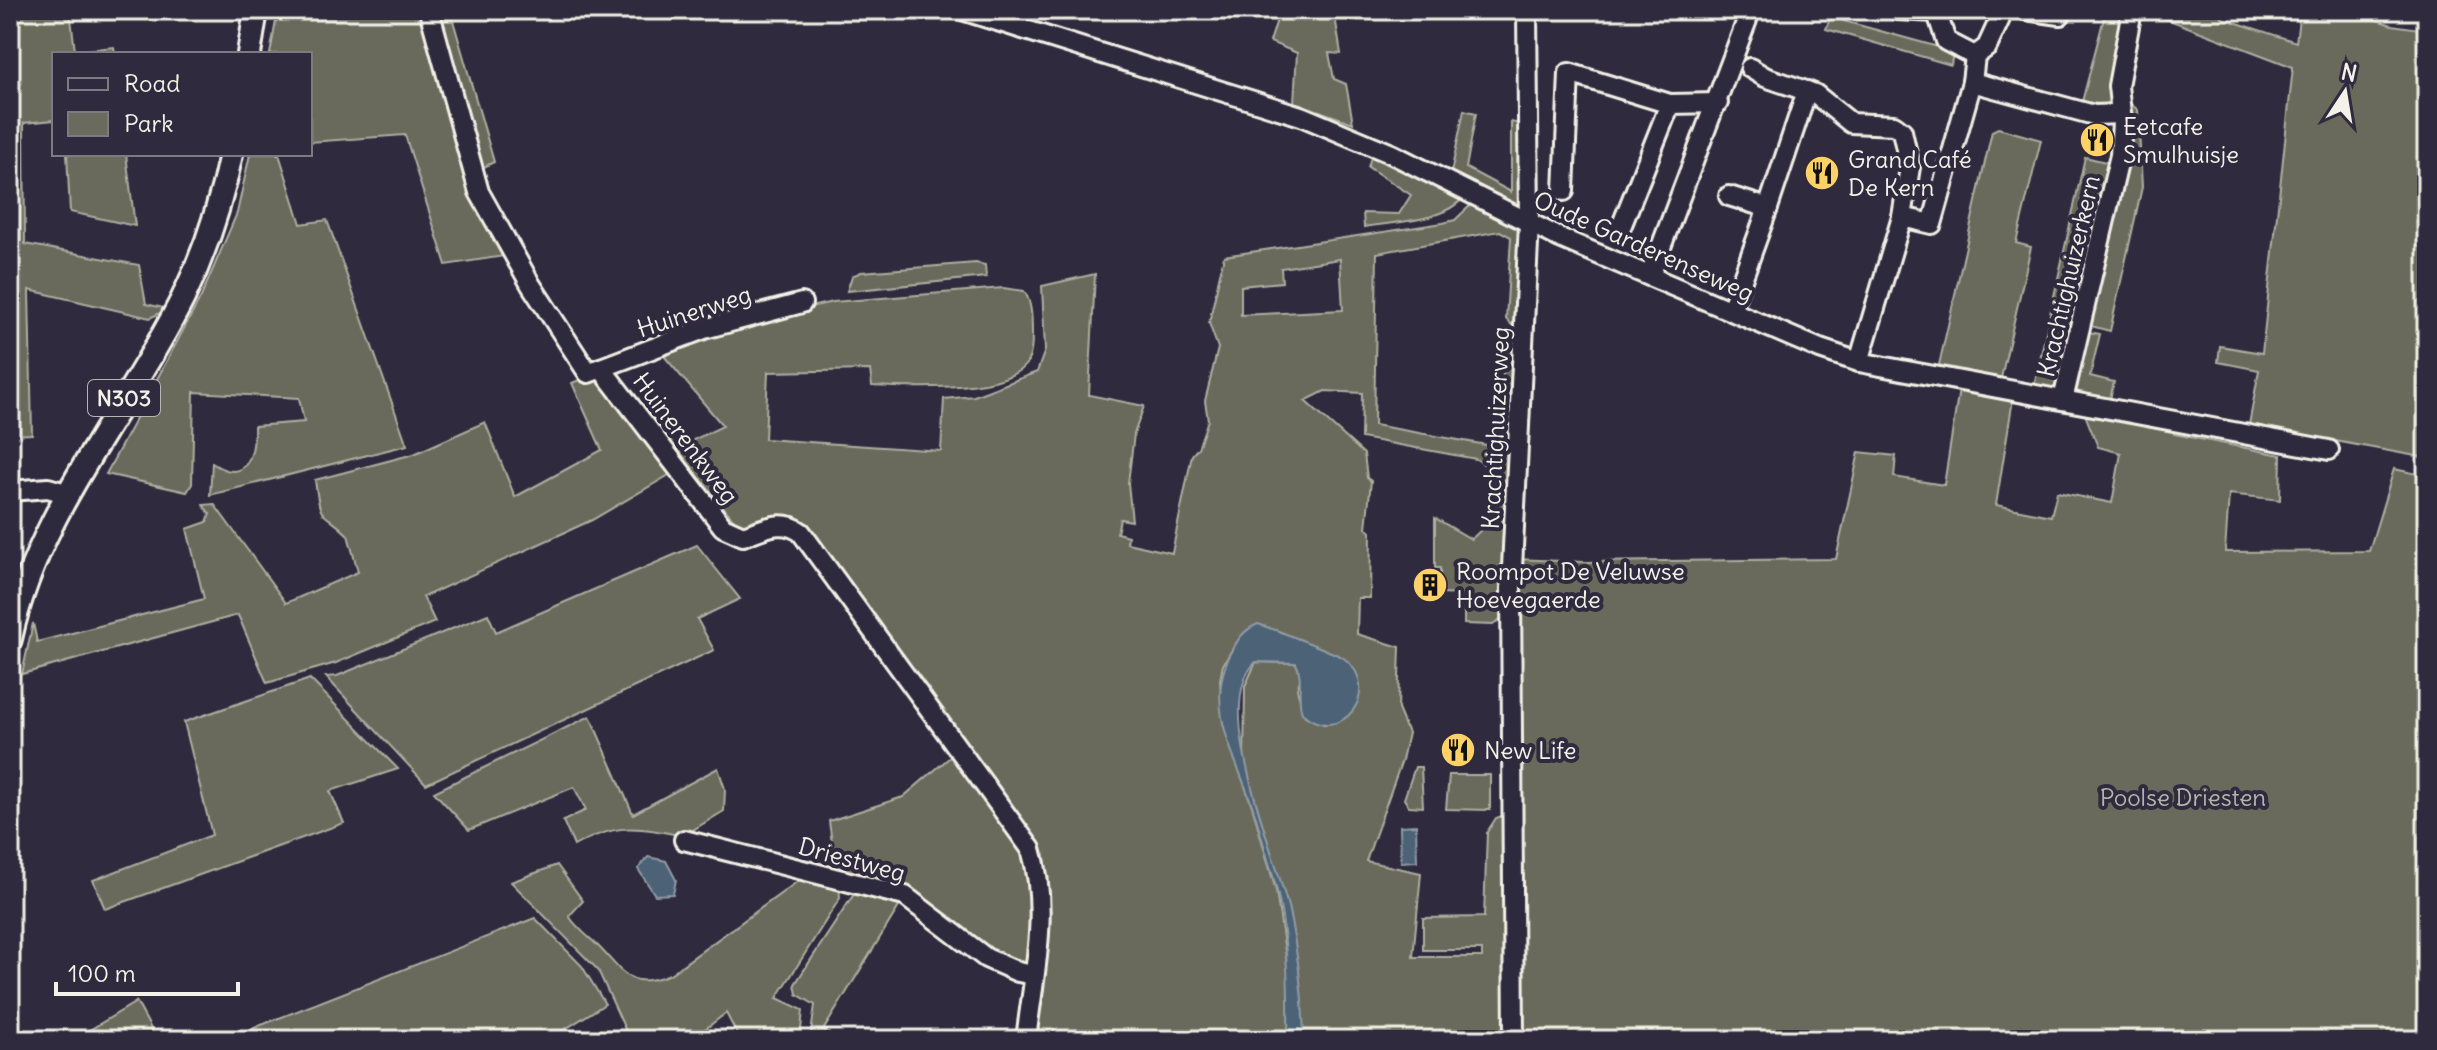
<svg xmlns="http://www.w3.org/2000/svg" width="2437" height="1050" viewBox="0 0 2437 1050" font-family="Delius,sans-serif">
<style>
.green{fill:#6a6b5c;stroke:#afaea2;stroke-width:2;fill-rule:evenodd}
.water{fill:#4c6277;stroke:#8f9ba4;stroke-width:2}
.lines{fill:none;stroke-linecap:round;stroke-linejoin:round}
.minor-casing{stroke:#f4f1e8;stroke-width:24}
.major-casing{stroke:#f4f1e8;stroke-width:28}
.minor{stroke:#2f2a3d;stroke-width:18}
.major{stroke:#2f2a3d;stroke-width:22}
.labels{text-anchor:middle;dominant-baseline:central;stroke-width:8;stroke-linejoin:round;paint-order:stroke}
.shield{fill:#2f2a3d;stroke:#b9b5b5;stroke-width:2}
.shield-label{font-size:22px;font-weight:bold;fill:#f4f1e8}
.poi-label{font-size:24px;fill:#f4f1e8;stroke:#2f2a3d;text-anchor:start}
.street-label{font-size:24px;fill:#f4f1e8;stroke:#2f2a3d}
.park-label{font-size:24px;fill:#b6b5a9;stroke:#2f2a3d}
</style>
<rect width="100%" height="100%" fill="#2f2a3d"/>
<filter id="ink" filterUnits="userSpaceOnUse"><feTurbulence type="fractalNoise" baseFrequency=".0125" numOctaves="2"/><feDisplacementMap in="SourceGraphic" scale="16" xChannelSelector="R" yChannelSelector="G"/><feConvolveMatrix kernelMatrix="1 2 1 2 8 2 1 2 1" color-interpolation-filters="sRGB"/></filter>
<g filter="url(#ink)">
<!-- green -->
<g class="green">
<polygon points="10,10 70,10 75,51 114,47 115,54 54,54 54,120 24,123 25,244 139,265 146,304 168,309 150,318 29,290 32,434 12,435 15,484 10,484"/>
<polygon points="278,10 424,10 511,255 446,265 405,135 310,142 310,54 270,54"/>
<polygon points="437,10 450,10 494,162 482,168"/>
<polygon points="1280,10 1334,10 1341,54 1329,53 1334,79 1346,84 1353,123 1294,102 1297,53 1270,42"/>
<polygon points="1833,10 1847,10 1844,21 1949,50 1953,52 1951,65 1826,29"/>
<polygon points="2106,10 2126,10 2115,106 2082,102"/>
<polygon points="2138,10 2221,10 2222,18 2296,42 2300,10 2346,10 2392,25 2427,30 2427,458 2249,425 2259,370 2218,362 2220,346 2262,353 2293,67 2143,10 2128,72"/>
<polygon points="2126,100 2138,110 2142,187 2110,331 2091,326 2129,148"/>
<polygon points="1464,110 1476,113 1466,168 1511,192 1511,122 1520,124 1521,209 1451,173"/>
<polygon points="1998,128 2041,140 2016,243 2031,247 2001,378 1939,365 1992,131"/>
<path d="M 1373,150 L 1466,195 C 1443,223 1398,221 1364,227 L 1363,213 L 1399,214 L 1411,195 L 1368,167 Z"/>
<polygon points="67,154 126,154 135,226 70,212"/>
<path d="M 250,154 L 279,154 L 301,224 L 327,220 L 407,445 L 210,495 L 212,463 C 247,486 255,454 254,426 L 304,422 L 299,398 L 194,392 L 192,484 L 187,492 L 106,474 L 201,297 L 237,213 Z"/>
<polygon points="2085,157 2114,164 2056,390 2034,386"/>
<path d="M 1476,200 L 1522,225 L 1516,329 L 1506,319 L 1511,237 L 1500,231 L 1377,253 L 1374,425 L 1498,447 L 1505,341 L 1515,340 L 1506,485 L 1505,615 L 1493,625 L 1464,624 L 1464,595 L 1440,594 L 1440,568 L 1435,568 L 1435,518 L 1471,539 C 1498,518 1511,479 1476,459 L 1361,438 L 1362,393 L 1325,391 L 1305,401 L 1364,454 L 1367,478 L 1371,481 L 1366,528 L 1371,532 L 1370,598 L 1358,598 L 1357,634 L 1400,647 L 1398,709 L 1408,733 L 1402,760 L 1366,861 L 1421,873 L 1413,957 L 1482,957 L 1482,950 L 1423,950 L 1423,918 L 1484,917 L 1487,832 L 1496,818 L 1505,815 L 1508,1040 L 1304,1040 L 1289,913 L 1244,763 L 1245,686 L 1256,662 L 1296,663 L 1301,677 L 1297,689 L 1305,716 L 1324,724 L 1340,656 L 1276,630 L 1236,643 L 1223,665 L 1220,680 L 1223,723 L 1253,809 L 1276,891 L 1289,978 L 1288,1040 L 1033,1040 L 1048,907 L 1045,854 L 803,521 L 795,516 L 744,527 L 737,524 L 676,448 L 723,426 L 659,350 L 782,313 L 833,302 L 1003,288 L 1024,291 C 1032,302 1032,319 1032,333 C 1032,343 1032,354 1027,363 C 1005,394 906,387 872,386 L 870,370 L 768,372 L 765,439 L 941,451 L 944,399 L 974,396 L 1037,372 L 1045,350 L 1042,286 L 1095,274 L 1089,395 L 1144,406 L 1134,434 L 1128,483 L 1132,521 L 1120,519 L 1117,533 L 1128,536 L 1127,543 L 1172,553 L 1192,455 L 1198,448 L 1208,420 L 1205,401 L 1218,348 L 1209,323 L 1224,256 L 1443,223 L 1455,220 ZM 1340,259 L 1343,310 L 1241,315 L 1241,286 L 1282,282 L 1281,268 Z"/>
<polygon points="976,263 985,265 986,277 847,291 852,276 861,272"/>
<polygon points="2089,332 2100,334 2090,376 2114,382 2110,399 2076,393"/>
<path d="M 600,371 L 676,471 L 592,520 L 423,597 L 435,622 L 336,663 L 267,683 L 238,615 L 22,674 L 33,623 L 37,642 L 204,599 L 187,529 L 207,522 L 210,514 L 203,505 L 214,504 L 286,603 L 358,572 L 348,535 C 320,507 321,525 315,480 L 414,454 L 485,422 L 515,497 L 602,450 L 572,383 Z"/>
<polygon points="1959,389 2013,399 1996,505 2051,516 2057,492 2112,503 2121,453 2098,447 2086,417 2092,413 2173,428 2174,434 2281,455 2280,500 2229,494 2225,552 2369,551 2394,469 2427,476 2427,1040 1522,1040 1517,559 1584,562 1836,559 1859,452 1896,456 1894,477 1944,485"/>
<polygon points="697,545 740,599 697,619 714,650 426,784 326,677 337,676 488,614 496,632"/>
<polygon points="310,679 398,769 330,791 344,823 105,909 93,880 212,835 184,722"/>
<path d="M 590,716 L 633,814 L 718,768 L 725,789 L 724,811 L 683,836 C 638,826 615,823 574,846 L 563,821 L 586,810 L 574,787 L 469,830 L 434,792 Z"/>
<polygon points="956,752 1034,860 1037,876 1028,968 1013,964 919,896 836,873 829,821 903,797"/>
<polygon points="1415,767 1421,767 1423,807 1409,806 1404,799"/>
<polygon points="1449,775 1490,775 1490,810 1446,809"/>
<path d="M 557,865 L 583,901 L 569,916 C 577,928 585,934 596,944 C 623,970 627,992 670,974 L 805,876 L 839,884 L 840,898 L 777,998 L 803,1010 L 800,1040 L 740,1040 L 726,1013 L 691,1040 L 630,1040 L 598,970 L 511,882 Z"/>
<polygon points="858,888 903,900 824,1029 833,1040 810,1040 815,1005 797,994 795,984"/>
<polygon points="535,918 582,966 605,1004 548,1040 223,1040"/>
<polygon points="136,1001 157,1040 73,1040 136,1002"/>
</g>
<!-- water -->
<g class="water">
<path d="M 1258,624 C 1273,629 1335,652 1345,659 C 1384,691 1340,748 1302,713 C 1296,696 1304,678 1296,663 L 1256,662 C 1209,705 1278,859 1289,911 C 1298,953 1303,997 1304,1040 L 1288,1040 C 1289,989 1288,925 1273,876 C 1266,855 1261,833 1254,811 C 1238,760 1203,708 1230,655 C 1238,639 1242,631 1258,624 Z"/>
<polygon points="1416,825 1417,861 1401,862 1400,826"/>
<polygon points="648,857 666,861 676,880 673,894 655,895 638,869"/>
</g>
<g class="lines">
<!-- minor casing -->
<g class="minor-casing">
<g id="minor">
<path d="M 429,10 L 479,192 L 531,285 L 588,373 L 601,368 L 723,527 L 743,536 C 764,529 781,518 801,532 L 1031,849 C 1050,910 1033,978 1026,1040"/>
<polyline points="962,10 1301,116 1392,154 1560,238 1820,349 1859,362 2329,450"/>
<polyline points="1897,10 1936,12"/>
<polyline points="1936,10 1946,41 1975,56"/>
<polyline points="2004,10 1987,47 1975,56 1972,82 2094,115 2121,114"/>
<polyline points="2025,10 2060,15 2062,10"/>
<polyline points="1750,68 1765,77 1815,94 1851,123 1894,125 1902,131 1910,167 1902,217"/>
<polyline points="1564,191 1569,73 1670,104"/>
<polyline points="1729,196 1768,208 1731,310"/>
<polyline points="1768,208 1807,91"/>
<polyline points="1619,232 1670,104 1718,103"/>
<polyline points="1650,276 1747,20"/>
<polyline points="1859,362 1902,217 1932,224 1972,82"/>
<polyline points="601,368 704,329 802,303"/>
<polyline points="2063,400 2120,155 2122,122 2118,86 2132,10"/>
<polyline points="10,491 48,488 69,494"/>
<polyline points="684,840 905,896 986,958 1018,972 1034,975"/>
<polyline points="1514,1040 1511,588 1529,223 1527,10"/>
</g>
</g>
<!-- major casing -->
<g class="major-casing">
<g id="major">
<polyline points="249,54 256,10"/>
<path d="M 10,639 C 37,512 126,412 183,298 C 205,252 221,204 231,154"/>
</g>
</g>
<!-- minor -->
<use href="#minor" class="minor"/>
<!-- major -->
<use href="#major" class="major"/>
</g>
</g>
<!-- icons -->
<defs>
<g id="restaurant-disc" transform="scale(1.8)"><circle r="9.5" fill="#ffd166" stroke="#2f2a3d"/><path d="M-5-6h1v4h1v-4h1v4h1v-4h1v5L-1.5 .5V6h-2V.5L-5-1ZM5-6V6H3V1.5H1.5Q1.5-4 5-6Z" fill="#111"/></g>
<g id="building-disc" transform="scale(1.8)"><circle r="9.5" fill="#ffd166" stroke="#2f2a3d"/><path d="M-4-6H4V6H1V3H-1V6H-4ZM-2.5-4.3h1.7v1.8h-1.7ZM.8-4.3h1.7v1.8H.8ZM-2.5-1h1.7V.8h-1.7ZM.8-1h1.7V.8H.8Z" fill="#111"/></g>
</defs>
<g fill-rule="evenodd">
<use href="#restaurant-disc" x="2097" y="140"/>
<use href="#restaurant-disc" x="1822" y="173"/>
<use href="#building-disc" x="1430" y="585"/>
<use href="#restaurant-disc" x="1458" y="750"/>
</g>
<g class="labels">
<!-- shield labels -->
<rect class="shield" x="88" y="380" width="72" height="36" rx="6"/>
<g class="shield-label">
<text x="124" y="398">N303</text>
</g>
<!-- poi labels -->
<g class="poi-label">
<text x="2123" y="126">Eetcafe<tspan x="2123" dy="28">Smulhuisje</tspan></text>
<text x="1848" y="159">Grand Café<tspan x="1848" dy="28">De Kern</tspan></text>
<text x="1456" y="571">Roompot De Veluwse<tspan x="1456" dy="28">Hoevegaerde</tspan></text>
<text x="1484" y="750">New Life</text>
</g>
<!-- street labels -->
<g class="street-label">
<text transform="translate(1644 246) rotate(24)">Oude Garderenseweg</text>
<text transform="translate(2068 276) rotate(-77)">Krachtighuizerkern</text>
<text transform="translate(694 311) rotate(-18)">Huinerweg</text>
<text transform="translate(1495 428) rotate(-87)">Krachtighuizerweg</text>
<text transform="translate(686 438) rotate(53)">Huinerenkweg</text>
<text transform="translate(852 859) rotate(15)">Driestweg</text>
</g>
<!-- park labels -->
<g class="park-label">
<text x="2183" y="797">Poolse Driesten</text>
</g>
</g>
<!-- margin -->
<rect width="2437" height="1050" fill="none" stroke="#2f2a3d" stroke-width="40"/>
<rect x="20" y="20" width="2397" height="1010" fill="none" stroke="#f4f1e8" stroke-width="3" filter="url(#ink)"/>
<!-- legend -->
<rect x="52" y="52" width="260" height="104" fill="#2f2a3d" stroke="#7e7a81" stroke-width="2"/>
<rect x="68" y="78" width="40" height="12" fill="#2f2a3d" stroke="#7e7a81" stroke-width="2"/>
<text x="124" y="92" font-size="24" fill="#f4f1e8">Road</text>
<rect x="68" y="112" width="40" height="24" fill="#6a6b5c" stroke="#7e7a81" stroke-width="2"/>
<text x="124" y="132" font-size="24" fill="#f4f1e8">Park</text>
<!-- north arrow -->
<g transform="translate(2345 92) rotate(12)" stroke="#2f2a3d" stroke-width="6" paint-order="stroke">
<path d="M0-6L14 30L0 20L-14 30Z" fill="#f4f1e8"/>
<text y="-12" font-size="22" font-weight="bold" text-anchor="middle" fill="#f4f1e8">N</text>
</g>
<!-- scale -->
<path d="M56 982v12h182v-12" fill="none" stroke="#f4f1e8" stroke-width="4"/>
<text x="68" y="982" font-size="24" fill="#f4f1e8" stroke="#2f2a3d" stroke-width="6" paint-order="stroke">100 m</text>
</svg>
